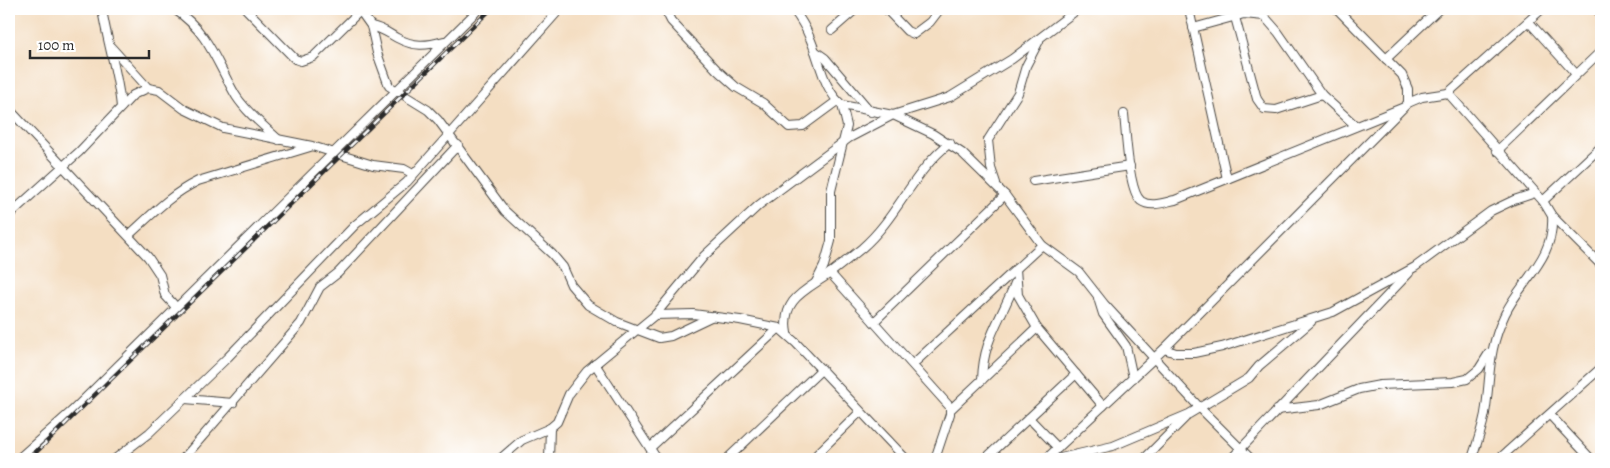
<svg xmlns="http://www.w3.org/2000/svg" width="1610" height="468" viewBox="0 0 1610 468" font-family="Alegreya,serif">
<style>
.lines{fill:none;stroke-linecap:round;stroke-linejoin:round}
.street-casing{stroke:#494642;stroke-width:10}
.street{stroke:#fff;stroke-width:8}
.rail-casing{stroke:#2b2b2b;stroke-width:4.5}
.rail{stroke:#fff;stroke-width:2.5;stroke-dasharray:8;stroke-linecap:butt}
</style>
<rect width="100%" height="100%" fill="#fff"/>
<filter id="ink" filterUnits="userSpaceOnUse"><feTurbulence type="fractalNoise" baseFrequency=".02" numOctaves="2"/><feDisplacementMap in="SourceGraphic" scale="10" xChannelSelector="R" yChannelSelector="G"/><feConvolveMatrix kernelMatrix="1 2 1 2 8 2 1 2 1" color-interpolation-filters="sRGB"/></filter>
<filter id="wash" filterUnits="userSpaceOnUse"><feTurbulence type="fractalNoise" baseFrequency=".0096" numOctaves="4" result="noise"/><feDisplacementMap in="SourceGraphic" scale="20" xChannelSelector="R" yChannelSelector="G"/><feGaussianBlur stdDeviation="1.12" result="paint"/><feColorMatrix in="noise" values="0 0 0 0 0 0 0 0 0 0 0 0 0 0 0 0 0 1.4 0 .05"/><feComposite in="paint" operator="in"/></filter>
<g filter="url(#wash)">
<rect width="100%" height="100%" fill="#f4dec2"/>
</g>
<g filter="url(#ink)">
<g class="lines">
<!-- street casing -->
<g class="street-casing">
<g id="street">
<path d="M 102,9 C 107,42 118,73 121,107"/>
<path d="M 174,9 C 209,32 216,62 236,96 C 247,113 264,126 279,140"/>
<polyline points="246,9 295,59 301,61 313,57 360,11"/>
<polyline points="359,9 371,26 377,53 389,86 428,110 438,120 505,211 552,254 563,267 571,285 588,305 617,322 659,338 671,336 713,316"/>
<polyline points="665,9 671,21 717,70 736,87 763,103 789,127 803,126 837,101"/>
<path d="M 793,9 C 799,17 805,26 809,36 C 820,59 822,88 842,105 L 893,115 L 933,134 L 962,153 L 1005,195 L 1042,245 L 1079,272 L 1105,305 L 1200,408 L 1251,459"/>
<polyline points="886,9 907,31 914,34 930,22 940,9"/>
<polyline points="1189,9 1227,179"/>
<polyline points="1337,9 1402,75 1408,89 1408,103"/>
<polyline points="1596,9 1601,14"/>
<polyline points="1235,17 1257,99 1264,109 1276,110 1322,95"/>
<polyline points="1529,22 1576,74"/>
<path d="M 371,26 C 382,28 388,33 397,38 C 414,47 426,46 444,41"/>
<polyline points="1193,28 1244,14 1264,16 1278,32 1322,95 1356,126"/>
<polyline points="832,30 856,9"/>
<polyline points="111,47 148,88"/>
<polyline points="815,51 825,58 871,112"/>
<polyline points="1386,59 1439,9"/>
<polyline points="1448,93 1543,201 1552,216 1601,265"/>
<polyline points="9,109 148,257 160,275 165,295 176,307"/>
<path d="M 1124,114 C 1126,131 1128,191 1141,201 C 1151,208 1165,202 1175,200 L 1402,108"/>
<polyline points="1497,151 1601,51"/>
<polyline points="1033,181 1130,166"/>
<polyline points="996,183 991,168 988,140 1018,93 1026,66 1039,41"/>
<polyline points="1543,201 1601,147"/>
<polyline points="9,215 79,152 133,95 148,88 159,90 184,109 223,128 312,146 373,165 404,169 413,174"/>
<path d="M 129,235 C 151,215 171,194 198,181 L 310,147"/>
<polyline points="1016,269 1018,295 1037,328 1103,406"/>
<polyline points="830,273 950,407 950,414 935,459"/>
<polyline points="816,282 824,266 831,241 831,191 847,126 842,105"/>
<polyline points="1098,298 1103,314 1126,346 1133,378"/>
<polyline points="655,315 693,314 740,320 779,328 796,343 906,459"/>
<polyline points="874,322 1005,195"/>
<path d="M 787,333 C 781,299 805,291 829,274 C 840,266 851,257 862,248 C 897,218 913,171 950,143"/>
<polyline points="1164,349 1176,353 1194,353 1222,347 1333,312 1415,267 1491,211 1514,200 1535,193"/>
<polyline points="595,364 657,459"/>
<polyline points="913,364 1042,245"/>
<path d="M 982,380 C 983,339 1001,320 1015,283"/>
<polyline points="185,399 233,403"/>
<polyline points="951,409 1037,328"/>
<polyline points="1277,410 1319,405 1359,389 1380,385 1453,382 1467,379 1479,369 1489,353"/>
<polyline points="1550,415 1591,459"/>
<polyline points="1029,418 1058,448"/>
<polyline points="650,448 779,328"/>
<polyline points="18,459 72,411 479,9"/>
<polyline points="115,459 149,433 228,357 355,225 407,182 560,9"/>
<polyline points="183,459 301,323 320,287 338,273 458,145"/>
<polyline points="500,459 522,440 550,428 557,422 569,394 587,371 655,315 704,256 759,205 849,138 893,115 950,97 1012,59 1078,9"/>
<polyline points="549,459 550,428"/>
<polyline points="727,459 822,369"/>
<polyline points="817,459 817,454 860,412"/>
<polyline points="985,459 1076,374"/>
<polyline points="1046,459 1164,349 1408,103 1422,97 1448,93 1542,9"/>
<polyline points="1056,459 1113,446 1189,414 1249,378 1259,366 1311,322"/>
<polyline points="1144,459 1185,418"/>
<polyline points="1231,459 1409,273"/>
<path d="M 1472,459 C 1477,442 1484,425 1486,407 C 1491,370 1488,350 1505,314 C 1522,279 1555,258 1552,216"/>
<polyline points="1499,459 1601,368"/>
</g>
</g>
<!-- street -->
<use href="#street" class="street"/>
<!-- rail casing -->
<g class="rail-casing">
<polyline id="rail" points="29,459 491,9"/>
</g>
<!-- rail -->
<use href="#rail" class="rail"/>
</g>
</g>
<!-- margin -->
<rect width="1610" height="468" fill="none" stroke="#fff" stroke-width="30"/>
<!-- scale -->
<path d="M30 50v8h119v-8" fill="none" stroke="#2b2b2b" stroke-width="2.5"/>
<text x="38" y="50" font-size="15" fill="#2b2b2b" stroke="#ffffff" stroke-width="4" paint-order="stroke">100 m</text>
</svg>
